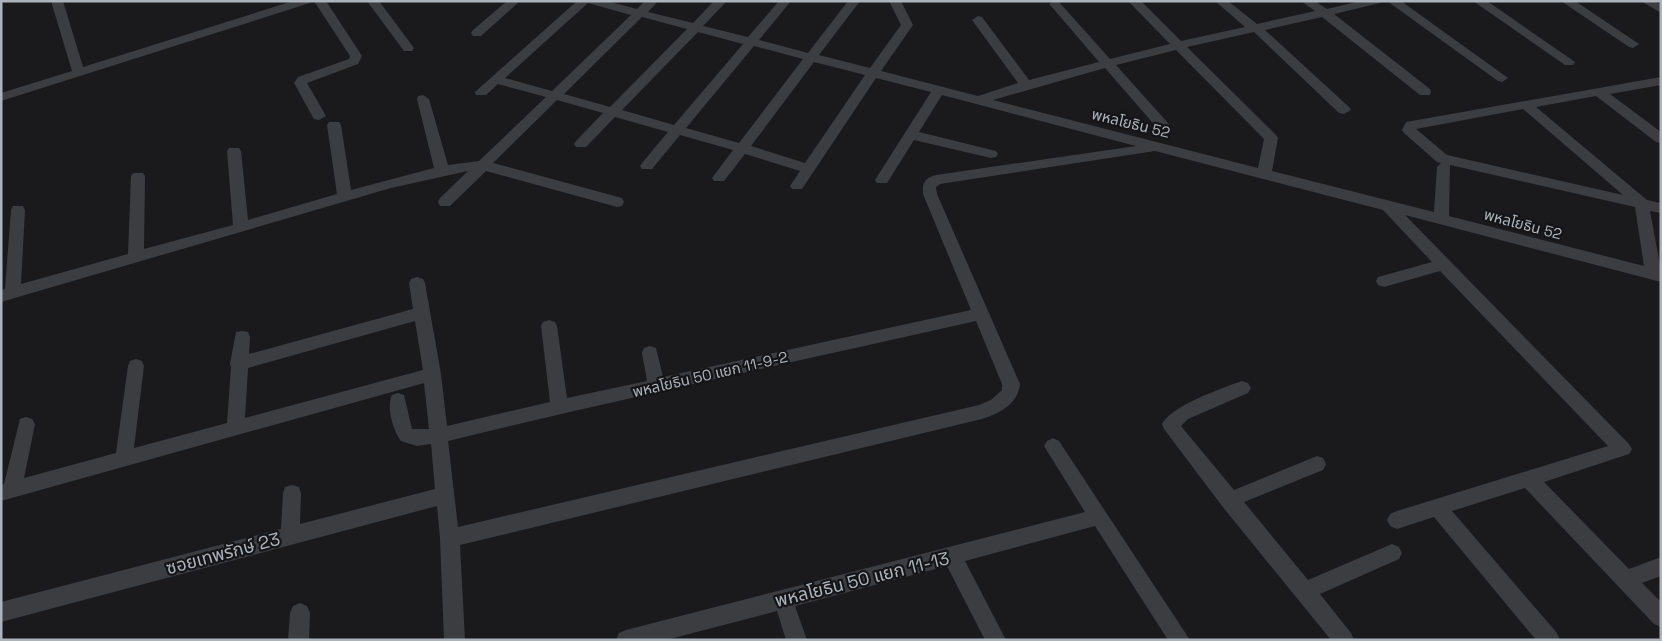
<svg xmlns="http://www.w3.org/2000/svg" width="1662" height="641" viewBox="0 0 1662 641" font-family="'Space Grotesk','Noto Sans Thai',sans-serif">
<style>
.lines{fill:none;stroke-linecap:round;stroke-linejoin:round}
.minor{fill:#3b3d41;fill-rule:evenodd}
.labels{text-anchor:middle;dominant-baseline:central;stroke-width:4.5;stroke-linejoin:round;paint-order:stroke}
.street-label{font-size:15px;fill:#adb3bc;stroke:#151517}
.near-street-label{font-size:18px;fill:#adb3bc;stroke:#151517}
</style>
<rect width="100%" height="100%" fill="#1a1a1c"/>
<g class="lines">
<!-- minor -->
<g class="minor">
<polygon points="51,1 63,1 83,67 293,1 312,1 310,3 1,101 1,93 72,71"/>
<polygon points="314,1 326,1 362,56 358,64 307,83 326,116 319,120 314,119 294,83 298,77 349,59 350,56"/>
<polygon points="367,1 379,1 414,48 412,51 404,51"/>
<polygon points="507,1 520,1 481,36 473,36 471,33 473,30"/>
<path d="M 577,1 L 607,1 L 637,9 L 645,1 L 658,1 L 648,12 L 693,23 L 714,1 L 727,1 L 703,26 L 748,37 L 779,1 L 791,1 L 759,40 L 808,53 L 848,1 L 860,1 L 819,55 L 870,68 L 901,25 L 889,1 L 901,1 L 913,25 L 881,71 L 978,96 L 1018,83 L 972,20 L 978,16 L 982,17 L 1029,80 L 1099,62 L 1051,6 L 1049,4 L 1052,1 L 1059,2 L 1110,59 L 1170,44 L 1128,1 L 1141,1 L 1181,41 L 1245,27 L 1215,1 L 1228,1 L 1257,24 L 1315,11 L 1301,1 L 1315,1 L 1327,9 L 1360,1 L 1382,1 L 1380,3 L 1334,14 L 1430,89 L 1431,92 L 1430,95 L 1420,95 L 1322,17 L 1265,30 L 1349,107 L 1351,110 L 1344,114 L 1339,113 L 1254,32 L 1187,47 L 1276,135 L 1278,138 L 1272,171 L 1434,212 L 1437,167 L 1441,163 L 1437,162 L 1404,133 L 1402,130 L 1406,122 L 1661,77 L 1661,85 L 1610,94 L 1661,132 L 1661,143 L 1656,142 L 1596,96 L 1536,107 L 1647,200 L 1661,203 L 1661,213 L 1650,211 L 1661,270 L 1661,282 L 1405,215 L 1629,444 L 1632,449 L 1629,454 L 1544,482 L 1629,569 L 1661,557 L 1661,576 L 1642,583 L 1661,602 L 1661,627 L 1654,624 L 1525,488 L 1452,511 L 1557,633 L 1560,640 L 1536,640 L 1434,517 L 1397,529 L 1390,526 L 1387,520 L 1390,514 L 1397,511 L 1608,446 L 1440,271 L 1384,287 L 1378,285 L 1376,281 L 1378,277 L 1432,262 L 1383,210 L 1155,151 L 940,184 L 936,187 L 937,194 L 1020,384 C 1018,404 1000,413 982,419 L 460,545 L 465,640 L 444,640 L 440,538 L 437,506 L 1,622 L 1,602 L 281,529 L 283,493 L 285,487 L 292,485 L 299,487 L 301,493 L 300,524 L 435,489 L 431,444 L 417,446 L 401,441 C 393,431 386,406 392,395 L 398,393 L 404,395 L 412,429 L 429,429 L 424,383 L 1,501 L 1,485 L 4,484 L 20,419 L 26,417 L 32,419 L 35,424 L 24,478 L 116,453 L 128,366 L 130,361 L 136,359 L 142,361 L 144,366 L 134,448 L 227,423 L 231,367 L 230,364 L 236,332 L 242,331 L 248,332 L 250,337 L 249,354 L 413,309 L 409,283 L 411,279 L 417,277 L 423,279 L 425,283 L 441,374 L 447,426 L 550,402 L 541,326 L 543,322 L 549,320 L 555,322 L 557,326 L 567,398 L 647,381 L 642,353 L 644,348 L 650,346 L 656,348 L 663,377 L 971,310 L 923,194 C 922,183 925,178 936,175 L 1136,146 L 942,95 L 919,132 L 996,151 L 998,154 L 996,157 L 991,158 L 914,140 L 887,183 L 877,183 L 875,180 L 931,92 L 876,78 L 802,189 L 792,189 L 790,186 L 800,171 L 745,154 L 724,181 L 714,181 L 712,178 L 733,150 L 680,135 L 652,169 L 642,169 L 640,166 L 642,163 L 668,132 L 615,117 L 586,147 L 576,147 L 574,144 L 576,141 L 603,113 L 557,100 L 493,163 L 622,198 L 624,202 L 622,206 L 617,207 L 486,171 L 450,206 L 440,206 L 438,202 L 440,198 L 468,171 L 459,173 L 391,188 L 1,302 L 1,290 L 5,289 L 11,210 L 13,206 L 23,206 L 25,210 L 21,284 L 128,254 L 131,176 L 133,173 L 143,173 L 145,176 L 144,249 L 233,225 L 227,151 L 229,148 L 239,148 L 241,151 L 248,220 L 337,194 L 327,125 L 329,122 L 339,122 L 341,125 L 351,190 L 434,168 L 417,99 L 418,96 L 423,95 L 429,99 L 448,165 L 479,161 L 546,97 L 498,84 L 486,95 L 476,95 L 475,92 ZM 588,3 L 631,15 L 552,91 L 505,78 ZM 642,17 L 687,29 L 610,107 L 564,94 ZM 698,32 L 743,44 L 674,125 L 622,110 ZM 754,46 L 803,59 L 739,143 L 686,128 ZM 1176,50 L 1264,139 L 1258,168 L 993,100 L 1105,68 L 1158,129 L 1168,129 L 1170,126 L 1168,123 L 1116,65 ZM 814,62 L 865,75 L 805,163 L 751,146 ZM 1523,109 L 1623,195 L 1447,155 L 1416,129 ZM 1450,165 L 1635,207 L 1644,266 L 1449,216 ZM 415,321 L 423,370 L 245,418 L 248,368 ZM 976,321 L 1002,384 L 1002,390 L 991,400 L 979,405 L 458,527 L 448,441 C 624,398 799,361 976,321 Z"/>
<polygon points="1387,1 1401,1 1508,78 1502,82 1498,81"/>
<polygon points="1473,1 1487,1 1575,62 1573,65 1565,65"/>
<polygon points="1561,1 1575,1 1639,44 1633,48 1629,47"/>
<polygon points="1641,1 1655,1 1661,5 1661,13"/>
<path d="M 1242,381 L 1248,383 L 1251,388 L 1248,393 L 1188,419 L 1181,426 L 1234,490 L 1317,456 L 1323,458 L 1326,464 L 1323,470 L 1244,502 L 1308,580 L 1392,544 L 1399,547 L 1402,553 L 1399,559 L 1320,594 L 1351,633 L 1354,640 L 1331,640 L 1222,506 L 1164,429 L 1162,424 C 1171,406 1222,388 1242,381 Z"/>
<polygon points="1053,438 1059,441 1190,640 1168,640 1095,526 965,561 1006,640 985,640 947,566 795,606 807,640 786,640 777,611 666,640 616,640 619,633 626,630 1085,512 1044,446 1047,441"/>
<polygon points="300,603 307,606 310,613 309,640 288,640 290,613 293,606"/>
</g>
</g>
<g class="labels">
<!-- street labels -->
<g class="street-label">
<text transform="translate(1131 123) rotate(14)">พหลโยธิน 52</text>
<text transform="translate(1523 224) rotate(15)">พหลโยธิน 52</text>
<text transform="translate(710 374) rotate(-13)">พหลโยธิน 50 แยก 11-9-2</text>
</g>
<!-- near-street labels -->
<g class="near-street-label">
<text transform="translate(223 553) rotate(-15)">ซอยเทพรักษ์ 23</text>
<text transform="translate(862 579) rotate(-14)">พหลโยธิน 50 แยก 11-13</text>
</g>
</g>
<!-- border -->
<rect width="1662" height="641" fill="none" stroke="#adb3bc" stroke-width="5"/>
</svg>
